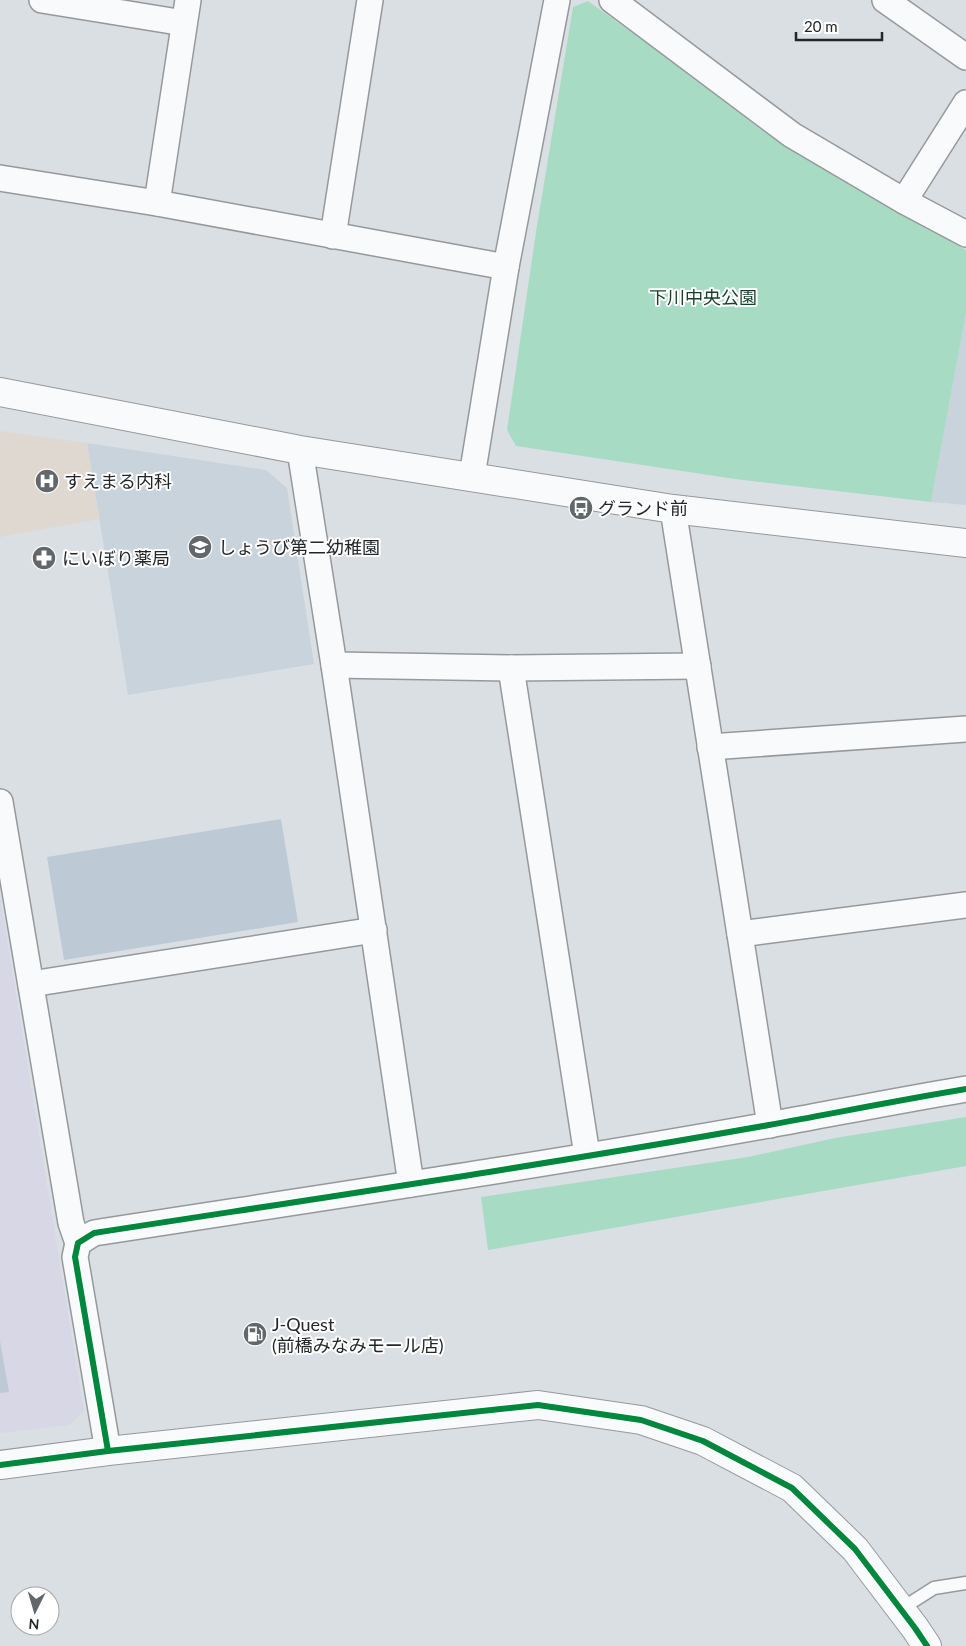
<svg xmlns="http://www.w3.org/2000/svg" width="966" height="1646" viewBox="0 0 966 1646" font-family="Lato,'Noto Sans JP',sans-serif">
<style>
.commercial{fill:#d7d7e6}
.built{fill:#c9d3dc}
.medical{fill:#ded8d0}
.green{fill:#a8dbc4}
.building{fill:#bdcad6}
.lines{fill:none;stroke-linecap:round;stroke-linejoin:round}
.lane-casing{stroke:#96999c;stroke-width:15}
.street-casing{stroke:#96999c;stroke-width:28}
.secondary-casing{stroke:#96999c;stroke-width:30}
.lane{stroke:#f9fafb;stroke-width:12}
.street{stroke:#f9fafb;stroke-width:25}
.secondary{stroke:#f9fafb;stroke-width:28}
.cycleway-casing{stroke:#fff;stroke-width:9}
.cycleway{stroke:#00873e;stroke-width:6}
.labels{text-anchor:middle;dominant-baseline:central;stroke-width:4;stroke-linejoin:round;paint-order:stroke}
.park-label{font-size:18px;fill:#173f2b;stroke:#fff}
.poi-label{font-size:18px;fill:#232629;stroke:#fff;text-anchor:start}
</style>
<rect width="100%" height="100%" fill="#dadfe4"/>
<!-- commercial -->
<polygon class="commercial" points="0,896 84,1411 69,1425 0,1433"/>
<!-- built -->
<g class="built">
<polygon points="966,313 966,505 931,502"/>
<polygon points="87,443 266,470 287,488 314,664 128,695"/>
</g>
<!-- medical -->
<polygon class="medical" points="0,431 87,443 99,519 0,537"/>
<!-- green -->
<g class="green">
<polygon points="588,1 800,153 966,250 966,313 931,502 735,479 516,446 507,430 536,232 573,7"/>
<polygon points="966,1117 966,1166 488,1250 481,1197 748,1157 835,1138"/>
</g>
<!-- building -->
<g class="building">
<polygon points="281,819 298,922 64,960 47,857"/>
<polygon points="0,1341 9,1392 0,1393"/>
</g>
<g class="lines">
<!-- lane casing -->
<g class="lane-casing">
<polyline id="lane" points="901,1609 934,1588 966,1583"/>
</g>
<!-- street casing -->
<g class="street-casing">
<g id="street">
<polyline points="42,0 184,23"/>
<polyline points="612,0 792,135 904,201 966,234"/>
<polyline points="885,0 966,57"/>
<polyline points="0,178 157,203 506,267"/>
<polyline points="904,201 966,103"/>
<polyline points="157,203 188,0"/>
<polyline points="333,236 370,0"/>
<polyline points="300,450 334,665 411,1184"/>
<polyline points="472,476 506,267 557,0"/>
<polyline points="673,509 770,1125"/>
<polyline points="334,665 511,668 698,666"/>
<polyline points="511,668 587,1155"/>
<polyline points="710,747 966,729"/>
<polyline points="0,802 71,1223 78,1243"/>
<polyline points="740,934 966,905"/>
<polyline points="31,984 374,930"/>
<path d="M 108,1451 L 75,1257 L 78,1243 L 94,1233 C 320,1198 545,1165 769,1125 C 835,1113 900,1100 966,1089"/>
</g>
</g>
<!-- secondary casing -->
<g class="secondary-casing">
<g id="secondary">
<polyline points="0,392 300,450 673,509 966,543"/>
<polyline points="0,1465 108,1451 538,1405 641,1420 703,1441 792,1488 855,1549 915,1628 927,1646"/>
</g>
</g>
<!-- lane -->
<use href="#lane" class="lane"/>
<!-- street -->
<use href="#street" class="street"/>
<!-- secondary -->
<use href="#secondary" class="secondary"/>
<!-- cycleway casing -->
<g class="cycleway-casing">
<g id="cycleway">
<path d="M 108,1451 L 75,1257 L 78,1243 L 94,1233 C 320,1198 545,1165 769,1125 C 835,1113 900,1100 966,1089"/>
<polyline points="0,1465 108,1451 538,1405 641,1420 703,1441 792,1488 855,1549 915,1628 927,1646"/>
</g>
</g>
<!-- cycleway -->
<use href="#cycleway" class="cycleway"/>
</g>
<!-- icons -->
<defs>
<g id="hospital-disc" transform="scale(1.25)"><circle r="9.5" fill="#63676a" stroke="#fff"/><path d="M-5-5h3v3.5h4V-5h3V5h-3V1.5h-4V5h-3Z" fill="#fff"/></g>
<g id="bus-disc" transform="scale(1.25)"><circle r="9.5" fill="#63676a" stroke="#fff"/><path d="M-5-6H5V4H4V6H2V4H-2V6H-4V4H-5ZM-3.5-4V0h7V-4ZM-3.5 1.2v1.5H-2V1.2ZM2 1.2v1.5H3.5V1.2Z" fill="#fff"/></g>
<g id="school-disc" transform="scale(1.25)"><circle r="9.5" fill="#63676a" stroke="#fff"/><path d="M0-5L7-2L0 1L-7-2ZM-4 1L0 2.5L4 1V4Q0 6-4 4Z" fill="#fff"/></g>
<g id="pharmacy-disc" transform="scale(1.25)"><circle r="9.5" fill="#63676a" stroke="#fff"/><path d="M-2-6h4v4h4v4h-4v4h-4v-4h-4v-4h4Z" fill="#fff"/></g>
<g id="fuel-disc" transform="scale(1.25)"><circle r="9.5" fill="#63676a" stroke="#fff"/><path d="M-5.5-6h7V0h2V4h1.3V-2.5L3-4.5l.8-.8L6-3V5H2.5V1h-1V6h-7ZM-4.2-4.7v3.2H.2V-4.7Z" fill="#fff"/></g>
</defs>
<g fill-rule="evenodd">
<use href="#hospital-disc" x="47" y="481"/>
<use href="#bus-disc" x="581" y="508"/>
<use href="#school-disc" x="200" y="547"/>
<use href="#pharmacy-disc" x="44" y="558"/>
<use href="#fuel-disc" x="255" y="1334"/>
</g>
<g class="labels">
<!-- park labels -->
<g class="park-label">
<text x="703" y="297">下川中央公園</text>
</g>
<!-- poi labels -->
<g class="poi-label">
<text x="64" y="481">すえまる内科</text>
<text x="598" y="508">グランド前</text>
<text x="218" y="547">しょうび第二幼稚園</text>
<text x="62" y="558">にいぼり薬局</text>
<text x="272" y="1324">J-Quest<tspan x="272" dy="21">(前橋みなみモール店)</tspan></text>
</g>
</g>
<!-- north arrow -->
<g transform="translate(35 1611) rotate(185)"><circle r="24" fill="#ffffff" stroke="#a7a8a9"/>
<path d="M0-4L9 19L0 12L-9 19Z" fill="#63676a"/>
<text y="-8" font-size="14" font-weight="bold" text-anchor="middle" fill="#232629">N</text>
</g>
<!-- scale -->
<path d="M796 32v8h86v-8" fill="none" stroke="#232629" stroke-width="2.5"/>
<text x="804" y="32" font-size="15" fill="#232629" stroke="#ffffff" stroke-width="4" paint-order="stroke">20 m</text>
</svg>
